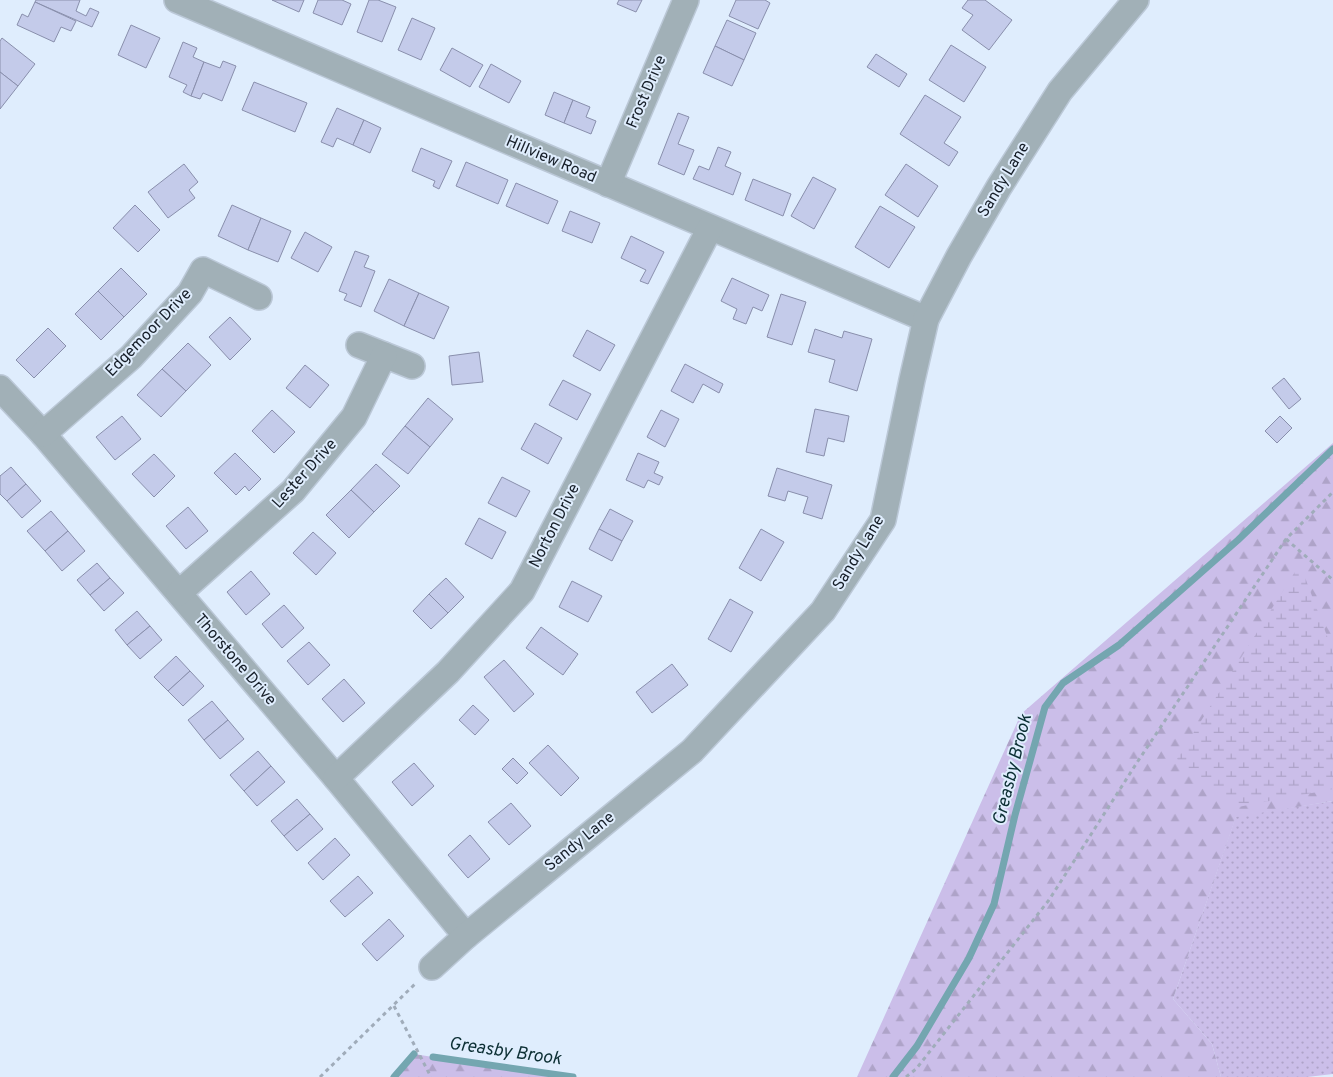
<svg xmlns="http://www.w3.org/2000/svg" width="1333" height="1077" viewBox="0 0 1333 1077" font-family="Overpass,sans-serif">
<style>
.grass{fill:url(#grass-dots)}
.forest{fill:url(#forest-firs)}
.wetland{fill:url(#wetland-marsh)}
.lines{fill:none;stroke-linecap:round;stroke-linejoin:round}
.stream{stroke:#74a6b0;stroke-width:7}
.building{fill:#c4cbea;stroke:#898fac}
.minor-casing{stroke:#bbc8d7;stroke-width:28}
.path{stroke:#a0acba;stroke-width:3;stroke-dasharray:4 4;stroke-linecap:butt}
.minor{stroke:#a1b0b7;stroke-width:25}
.labels{text-anchor:middle;dominant-baseline:central;stroke-width:4;stroke-linejoin:round;paint-order:stroke}
.street-label{font-size:16px;fill:#161e28;stroke:#dfedfd}
.water-label{font-size:18px;font-style:italic;fill:#0c2f34;stroke:#dfedfd}
</style>
<defs>
<pattern id="grass-dots" width="8" height="8" patternUnits="userSpaceOnUse" patternTransform="scale(1.25)"><rect width="8" height="8" fill="#cbbee9"/><path d="M2 2h.1M6 6h.1" fill="none" stroke="#aea3c8" stroke-width="1.8" stroke-linecap="round"/></pattern>
<pattern id="forest-firs" width="22" height="20" patternUnits="userSpaceOnUse" patternTransform="scale(1.25)"><rect width="22" height="20" fill="#cbbee9"/><path d="M5 1l3.5 6h-7zM16 11l3.5 6h-7z" fill="#aea3c8"/></pattern>
<pattern id="wetland-marsh" width="20" height="14" patternUnits="userSpaceOnUse" patternTransform="scale(1.25)"><rect width="20" height="14" fill="#cbbee9"/><path d="M1 5h8M5 5V1M11 12h8M15 12V8" fill="none" stroke="#aea3c8"/></pattern>
</defs>
<rect width="100%" height="100%" fill="#dfedfd"/>
<!-- grass -->
<polygon class="grass" points="1333,801 1333,1074 1307,1077 1221,1077 1212,1044 1173,999 1236,816"/>
<!-- forest -->
<g class="forest">
<polygon points="1333,443 1333,801 1236,817 1173,999 1212,1044 1221,1077 857,1077 1021,714"/>
<polygon points="414,1054 433,1057 573,1077 394,1077"/>
</g>
<!-- wetland -->
<polygon class="wetland" points="1300,564 1333,652 1333,789 1238,807 1177,759"/>
<g class="lines">
<!-- stream -->
<g class="stream">
<polyline points="433,1057 573,1077"/>
<polyline points="394,1077 414,1054"/>
<polyline points="893,1077 917,1046 969,958 994,904 1015,815 1045,707 1063,683 1119,645 1238,540 1333,449"/>
</g>
</g>
<!-- building -->
<g class="building">
<polygon points="36,0 80,0 76,11 86,16 90,8 99,12 92,27 35,2"/>
<polygon points="272,0 304,0 299,12"/>
<polygon points="318,0 342,0 351,4 342,25 313,13"/>
<polygon points="369,0 378,0 396,7 382,42 357,32"/>
<polygon points="619,0 642,0 636,12 617,4"/>
<polygon points="736,0 765,0 770,3 758,29 729,16"/>
<polygon points="968,0 985,0 1012,20 989,50 962,30 973,15 962,8"/>
<polygon points="35,2 76,21 71,31 61,27 54,42 17,25 22,14 28,17"/>
<polygon points="412,18 435,28 421,60 398,50"/>
<polygon points="727,20 756,33 744,60 715,46"/>
<polygon points="131,25 160,38 146,68 118,55"/>
<polygon points="2,38 35,64 18,86 0,72 0,41"/>
<polygon points="183,42 197,48 193,57 204,62 191,96 183,92 187,85 169,77"/>
<polygon points="951,45 986,67 964,102 929,80"/>
<polygon points="715,46 744,60 732,86 703,73"/>
<polygon points="452,48 483,65 470,87 440,70"/>
<polygon points="876,54 907,74 899,87 867,67"/>
<polygon points="223,61 236,66 222,101 203,93 200,99 191,96 204,62 220,68"/>
<polygon points="491,64 521,81 509,103 479,87"/>
<polygon points="0,72 18,86 0,109"/>
<polygon points="254,82 307,103 295,132 242,110"/>
<polygon points="554,92 573,100 564,123 545,115"/>
<polygon points="925,95 961,117 944,143 958,152 949,166 900,134"/>
<polygon points="573,100 590,107 586,117 596,121 591,134 564,123"/>
<polygon points="337,108 364,120 353,145 337,138 333,147 321,142"/>
<polygon points="678,113 689,117 678,144 694,150 684,175 658,164"/>
<polygon points="364,120 381,128 370,153 353,145"/>
<polygon points="718,147 731,152 725,166 741,173 733,195 693,179 699,166 709,170"/>
<polygon points="421,148 452,161 439,189 433,186 435,181 412,171"/>
<polygon points="466,162 508,180 498,204 456,186"/>
<polygon points="184,164 198,182 189,190 195,198 168,218 148,192"/>
<polygon points="906,164 938,186 918,217 885,195"/>
<polygon points="813,177 836,189 814,229 791,216"/>
<polygon points="753,179 791,194 783,216 745,200"/>
<polygon points="516,183 558,201 548,224 506,206"/>
<polygon points="135,205 160,230 138,252 113,228"/>
<polygon points="232,205 261,218 248,250 218,236"/>
<polygon points="880,206 915,227 889,268 855,247"/>
<polygon points="570,211 600,223 592,243 562,231"/>
<polygon points="261,218 291,231 278,262 248,250"/>
<polygon points="305,232 332,247 318,272 291,258"/>
<polygon points="631,236 664,252 648,284 640,281 646,270 621,258"/>
<polygon points="355,251 369,256 364,267 375,271 361,307 344,300 347,294 339,291"/>
<polygon points="121,268 147,294 124,317 98,291"/>
<polygon points="732,278 769,295 762,311 753,307 746,324 733,319 737,309 721,301"/>
<polygon points="389,279 419,293 404,326 374,311"/>
<polygon points="98,291 124,317 101,340 75,314"/>
<polygon points="419,293 449,307 434,339 404,326"/>
<polygon points="781,294 806,302 792,345 767,337"/>
<polygon points="230,317 251,339 230,360 209,337"/>
<polygon points="48,328 66,346 34,378 16,360"/>
<polygon points="815,329 842,338 844,331 872,339 857,391 829,382 835,360 808,352"/>
<polygon points="587,330 615,345 600,371 573,356"/>
<polygon points="188,343 211,365 186,391 162,369"/>
<polygon points="479,352 483,382 452,385 449,356"/>
<polygon points="685,364 723,384 719,393 703,384 693,403 671,391"/>
<polygon points="305,365 329,385 310,408 286,388"/>
<polygon points="162,369 186,391 161,417 137,395"/>
<polygon points="1284,378 1301,399 1289,409 1272,388"/>
<polygon points="563,380 591,394 577,420 549,405"/>
<polygon points="428,398 453,419 430,447 405,426"/>
<polygon points="815,409 849,416 844,442 828,438 824,456 806,452"/>
<polygon points="272,410 295,432 274,453 252,431"/>
<polygon points="661,410 679,419 665,447 647,437"/>
<polygon points="122,416 141,439 115,460 96,437"/>
<polygon points="1280,416 1292,428 1277,443 1265,431"/>
<polygon points="535,423 562,438 548,464 521,449"/>
<polygon points="405,426 430,447 408,474 382,454"/>
<polygon points="235,453 261,479 249,491 245,486 236,495 214,473"/>
<polygon points="638,453 659,462 654,473 663,477 659,485 648,480 644,488 626,480"/>
<polygon points="154,454 175,476 154,497 132,474"/>
<polygon points="376,464 400,486 374,512 351,490"/>
<polygon points="11,467 26,484 7,501 0,494 0,476"/>
<polygon points="777,468 832,485 822,519 803,513 808,497 788,491 785,501 768,496"/>
<polygon points="502,477 530,491 516,517 488,503"/>
<polygon points="26,484 41,501 22,518 7,501"/>
<polygon points="351,490 374,512 349,538 326,515"/>
<polygon points="188,507 208,531 186,549 166,526"/>
<polygon points="610,509 633,521 622,541 599,529"/>
<polygon points="51,511 68,531 45,551 27,531"/>
<polygon points="479,518 506,532 492,559 465,544"/>
<polygon points="599,529 622,541 612,561 589,549"/>
<polygon points="761,529 784,542 761,581 739,568"/>
<polygon points="68,531 85,551 62,571 45,551"/>
<polygon points="313,532 336,553 316,575 293,553"/>
<polygon points="97,563 110,578 90,595 77,580"/>
<polygon points="251,571 270,594 246,615 227,592"/>
<polygon points="110,578 124,593 104,611 90,595"/>
<polygon points="446,578 464,597 448,613 429,594"/>
<polygon points="572,581 602,596 588,622 559,607"/>
<polygon points="429,594 448,613 431,629 413,611"/>
<polygon points="730,599 753,612 731,652 708,639"/>
<polygon points="284,605 304,628 282,648 262,624"/>
<polygon points="137,611 150,626 127,645 115,630"/>
<polygon points="150,626 162,640 140,659 127,645"/>
<polygon points="541,627 578,654 563,675 526,648"/>
<polygon points="309,642 330,665 308,685 287,661"/>
<polygon points="176,656 190,671 168,691 154,677"/>
<polygon points="504,660 534,694 514,712 484,677"/>
<polygon points="672,664 688,685 652,713 636,692"/>
<polygon points="190,671 204,686 183,706 168,691"/>
<polygon points="344,679 365,703 343,722 322,699"/>
<polygon points="212,701 228,720 204,740 188,720"/>
<polygon points="473,705 489,720 475,735 459,720"/>
<polygon points="228,720 244,739 220,759 204,740"/>
<polygon points="548,745 579,778 561,796 529,763"/>
<polygon points="258,751 271,766 244,791 230,775"/>
<polygon points="513,758 528,773 517,784 502,769"/>
<polygon points="414,763 434,786 412,806 392,782"/>
<polygon points="271,766 285,782 257,806 244,791"/>
<polygon points="297,799 310,814 284,836 271,821"/>
<polygon points="511,803 531,826 509,845 488,822"/>
<polygon points="310,814 323,829 297,851 284,836"/>
<polygon points="470,835 490,859 468,878 448,855"/>
<polygon points="335,838 350,855 323,880 308,863"/>
<polygon points="358,876 373,893 345,917 330,901"/>
<polygon points="389,919 404,936 377,961 362,944"/>
</g>
<g class="lines">
<!-- minor casing -->
<g class="minor-casing">
<g id="minor">
<polyline points="177,0 926,319"/>
<polyline points="608,184 686,0"/>
<polyline points="359,345 412,366"/>
<polyline points="0,388 43,434 336,778 466,936"/>
<polyline points="43,434 131,357 190,293 203,270 259,297"/>
<polyline points="179,593 293,491 354,417 384,355"/>
<polyline points="336,778 448,672 522,591 710,228"/>
<polyline points="432,967 466,936 692,751 823,611 883,520 912,380 926,319 959,256 999,187 1060,91 1136,0"/>
</g>
</g>
<!-- path -->
<g class="path">
<polyline points="1286,539 1333,580"/>
<polyline points="394,1006 431,1077"/>
<polyline points="320,1077 416,983"/>
<polyline points="906,1077 916,1069 1049,900 1138,761 1286,539 1333,492"/>
</g>
<!-- minor -->
<use href="#minor" class="minor"/>
</g>
<g class="labels">
<!-- street labels -->
<g class="street-label">
<text transform="translate(647 92) rotate(-67)">Frost Drive</text>
<text transform="translate(551 160) rotate(23)">Hillview Road</text>
<text transform="translate(1004 180) rotate(-59)">Sandy Lane</text>
<text transform="translate(149 333) rotate(-46)">Edgemoor Drive</text>
<text transform="translate(305 474) rotate(-48)">Lester Drive</text>
<text transform="translate(555 526) rotate(-63)">Norton Drive</text>
<text transform="translate(859 553) rotate(-59)">Sandy Lane</text>
<text transform="translate(235 660) rotate(49)">Thorstone Drive</text>
<text transform="translate(580 842) rotate(-39)">Sandy Lane</text>
</g>
<!-- water labels -->
<g class="water-label">
<text transform="translate(1013 770) rotate(-76)">Greasby Brook</text>
<text transform="translate(505 1052) rotate(8)">Greasby Brook</text>
</g>
</g>
</svg>
